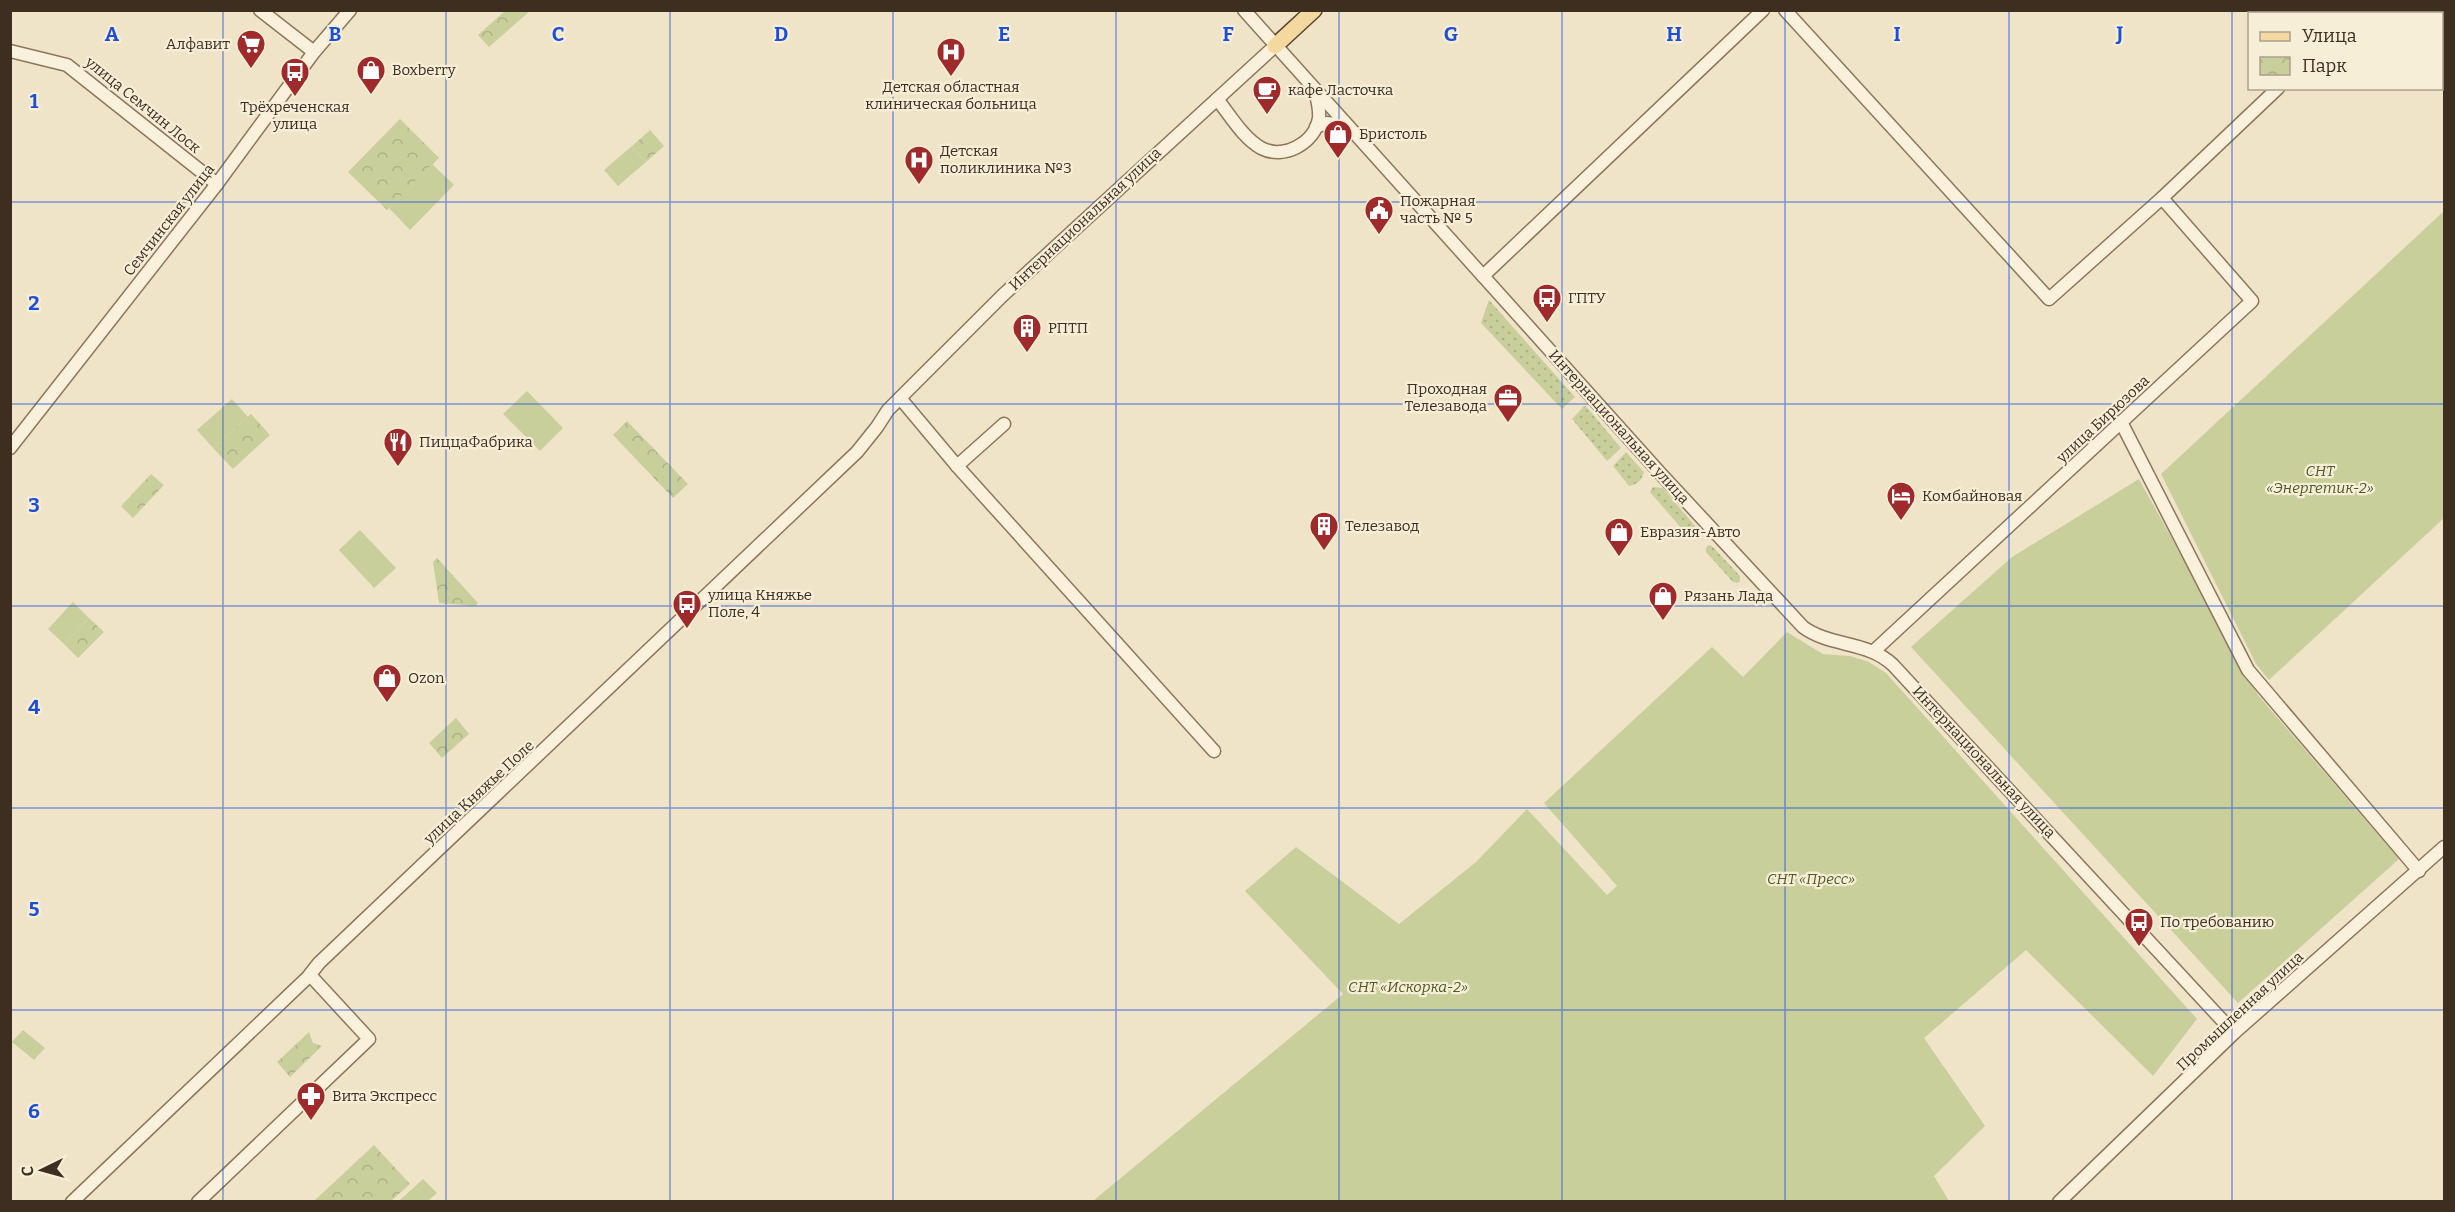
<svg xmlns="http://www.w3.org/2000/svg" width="2455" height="1212" viewBox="0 0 2455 1212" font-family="Bitter,serif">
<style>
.grass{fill:url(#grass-dots)}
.park{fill:url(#park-crowns)}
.garden{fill:#c9cf9b}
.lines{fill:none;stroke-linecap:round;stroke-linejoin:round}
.minor-casing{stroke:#8d765c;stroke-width:15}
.major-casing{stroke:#5b4430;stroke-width:18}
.minor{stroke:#faf1dc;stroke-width:12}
.major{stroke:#f3d9a0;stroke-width:15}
.grid{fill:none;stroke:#1d4ed8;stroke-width:1.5;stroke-opacity:0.55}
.labels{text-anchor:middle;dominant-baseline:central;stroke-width:4.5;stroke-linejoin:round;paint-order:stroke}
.poi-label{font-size:15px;fill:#3d2e20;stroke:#f7eed8;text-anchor:start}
.street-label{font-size:15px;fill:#3d2e20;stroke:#f7eed8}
.park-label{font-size:15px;font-style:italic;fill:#4d5a26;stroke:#f7eed8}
.grid-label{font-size:20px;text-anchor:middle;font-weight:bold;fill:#1d4ed8;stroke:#f7eed8;stroke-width:4.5;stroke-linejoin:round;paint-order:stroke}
</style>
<defs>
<pattern id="grass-dots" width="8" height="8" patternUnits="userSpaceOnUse" patternTransform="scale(1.5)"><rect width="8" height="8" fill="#c9cf9b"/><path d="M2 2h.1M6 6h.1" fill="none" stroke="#aeb285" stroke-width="1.8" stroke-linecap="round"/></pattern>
<pattern id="park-crowns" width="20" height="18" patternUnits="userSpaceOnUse" patternTransform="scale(1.5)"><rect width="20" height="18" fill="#c9cf9b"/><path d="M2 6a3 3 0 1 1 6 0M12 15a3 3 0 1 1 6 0" fill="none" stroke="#aeb285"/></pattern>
</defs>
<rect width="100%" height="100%" fill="#f0e4c8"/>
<!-- grass -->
<g class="grass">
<polygon points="1489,300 1575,397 1562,409 1481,323"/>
<polygon points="1585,405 1621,448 1607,461 1572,419"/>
<path d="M 1626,452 L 1644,472 C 1641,481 1638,484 1629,486 L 1613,466 Z"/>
<polygon points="1653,487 1663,488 1695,526 1693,536 1689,537 1650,492"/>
<polygon points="1708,545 1712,546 1740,576 1740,581 1738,583 1733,582 1706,552 1706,548"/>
</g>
<!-- park -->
<g class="park">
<polygon points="506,10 530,11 489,47 478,35"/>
<polygon points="400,119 439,158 387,210 348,172"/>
<polygon points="650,130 664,146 646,162 632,146"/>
<polygon points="251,414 270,435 233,469 213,448"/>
<polygon points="627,421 688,484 673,498 613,435"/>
<polygon points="151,474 164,485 133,518 121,506"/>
<polygon points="437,558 478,603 475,606 439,603 433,562"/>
<polygon points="89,618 104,632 78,658 64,644"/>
<polygon points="456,718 469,734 442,758 429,743"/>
<polygon points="309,1032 313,1043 322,1046 290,1077 277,1062"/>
<polygon points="374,1145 410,1184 391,1201 314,1201"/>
</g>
<!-- garden -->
<g class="garden">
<polygon points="632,146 646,162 618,186 604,170"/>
<polygon points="432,164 454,185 410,230 389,208"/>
<polygon points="2444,211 2444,518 2269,680 2256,664 2161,474"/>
<polygon points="527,391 563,428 540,451 503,414"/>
<polygon points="232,399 248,417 213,448 197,430"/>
<polygon points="2139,479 2258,695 2399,859 2238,1003 1911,647 2012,557"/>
<polygon points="360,530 396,568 374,588 339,550"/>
<polygon points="73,602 89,618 64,644 48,629"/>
<polygon points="1787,632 1823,654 1850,656 1869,662 1886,673 2197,1019 2153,1076 2026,950 1924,1038 1985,1126 1934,1176 1949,1201 1093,1201 1343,994 1245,891 1296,847 1399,924 1476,862 1527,809 1607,895 1617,886 1544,803 1712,647 1743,677"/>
<polygon points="23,1030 45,1048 34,1060 12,1042"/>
<polygon points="423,1179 437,1193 428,1201 402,1201 400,1200"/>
</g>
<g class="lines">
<!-- minor casing -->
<g class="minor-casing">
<g id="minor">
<polyline points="260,10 314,52"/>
<path d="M 1244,10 L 1660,473 L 1803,627 C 1830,647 1868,641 1893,665 L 2234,1033"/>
<polyline points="1785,10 2049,299 2162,198 2278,88"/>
<polyline points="2358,14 2361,10"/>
<polyline points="10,51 67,65 217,184"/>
<path d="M 1217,99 C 1230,115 1243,138 1261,148 C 1284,160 1315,143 1319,118 C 1320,109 1317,99 1315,90"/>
<polyline points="1316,127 1326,123 1347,125"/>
<polyline points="1483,276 1763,10"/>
<polyline points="900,398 957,466 1214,751"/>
<polyline points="2121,422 2248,670 2419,871"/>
<polyline points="10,448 217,184 314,52 350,10"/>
<polyline points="957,466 1004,424"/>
<polyline points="1874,651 2252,301 2162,198"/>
<polyline points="72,1202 308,977 319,963 857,452 877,427 888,410 1003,295 1275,46"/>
<polyline points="198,1202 369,1039 310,975"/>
<polyline points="2059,1202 2234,1033 2444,847"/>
</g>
</g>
<!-- major casing -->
<g class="major-casing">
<polyline id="major" points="1275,46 1314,10"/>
</g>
<!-- minor -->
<use href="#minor" class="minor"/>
<!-- major -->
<use href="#major" class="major"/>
</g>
<!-- grid -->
<path class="grid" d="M 223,10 L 223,1202M 446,10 L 446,1202M 670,10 L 670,1202M 893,10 L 893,1202M 1116,10 L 1116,1202M 1339,10 L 1339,1202M 1562,10 L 1562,1202M 1785,10 L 1785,1202M 2009,10 L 2009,1202M 2232,10 L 2232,1202M 10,202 L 2444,202M 10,404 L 2444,404M 10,606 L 2444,606M 10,808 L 2444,808M 10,1010 L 2444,1010"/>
<!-- icons -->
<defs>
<g id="supermarket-pin" transform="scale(1.5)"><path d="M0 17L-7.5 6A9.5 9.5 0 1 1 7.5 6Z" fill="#9e2a2b" stroke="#f7eed8"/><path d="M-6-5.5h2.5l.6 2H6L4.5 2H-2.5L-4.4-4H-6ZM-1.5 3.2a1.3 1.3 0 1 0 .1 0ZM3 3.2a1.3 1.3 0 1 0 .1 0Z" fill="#fff"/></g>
<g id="hospital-pin" transform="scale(1.5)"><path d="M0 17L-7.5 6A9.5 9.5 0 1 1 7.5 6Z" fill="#9e2a2b" stroke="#f7eed8"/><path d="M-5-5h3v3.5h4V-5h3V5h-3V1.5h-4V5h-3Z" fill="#fff"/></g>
<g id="shop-pin" transform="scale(1.5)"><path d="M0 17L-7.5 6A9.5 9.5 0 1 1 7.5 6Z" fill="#9e2a2b" stroke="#f7eed8"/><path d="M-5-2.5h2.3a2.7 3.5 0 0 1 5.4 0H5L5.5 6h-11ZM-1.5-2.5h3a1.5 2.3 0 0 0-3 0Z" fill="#fff"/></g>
<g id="bus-pin" transform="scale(1.5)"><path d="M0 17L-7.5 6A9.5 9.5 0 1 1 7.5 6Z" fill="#9e2a2b" stroke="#f7eed8"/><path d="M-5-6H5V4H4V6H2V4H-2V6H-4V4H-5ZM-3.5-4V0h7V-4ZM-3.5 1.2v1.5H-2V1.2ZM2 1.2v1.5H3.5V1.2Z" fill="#fff"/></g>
<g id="cafe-pin" transform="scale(1.5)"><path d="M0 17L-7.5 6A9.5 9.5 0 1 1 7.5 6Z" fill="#9e2a2b" stroke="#f7eed8"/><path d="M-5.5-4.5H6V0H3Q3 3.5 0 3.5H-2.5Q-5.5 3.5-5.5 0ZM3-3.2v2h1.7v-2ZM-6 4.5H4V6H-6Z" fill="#fff"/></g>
<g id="civic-pin" transform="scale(1.5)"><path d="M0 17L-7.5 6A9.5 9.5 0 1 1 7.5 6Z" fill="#9e2a2b" stroke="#f7eed8"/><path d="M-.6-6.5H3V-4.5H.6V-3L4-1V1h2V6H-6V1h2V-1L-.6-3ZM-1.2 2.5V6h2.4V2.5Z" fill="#fff"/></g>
<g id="building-pin" transform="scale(1.5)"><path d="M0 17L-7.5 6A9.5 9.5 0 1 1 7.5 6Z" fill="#9e2a2b" stroke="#f7eed8"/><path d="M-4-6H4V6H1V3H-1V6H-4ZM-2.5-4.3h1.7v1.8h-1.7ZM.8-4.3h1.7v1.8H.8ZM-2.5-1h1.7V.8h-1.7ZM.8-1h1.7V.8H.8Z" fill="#fff"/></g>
<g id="office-pin" transform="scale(1.5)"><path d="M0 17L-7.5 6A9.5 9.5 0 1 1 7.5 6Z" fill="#9e2a2b" stroke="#f7eed8"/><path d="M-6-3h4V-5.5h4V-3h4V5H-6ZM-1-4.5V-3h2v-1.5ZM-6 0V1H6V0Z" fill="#fff"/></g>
<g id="restaurant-pin" transform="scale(1.5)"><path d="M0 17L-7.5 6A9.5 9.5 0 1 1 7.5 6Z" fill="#9e2a2b" stroke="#f7eed8"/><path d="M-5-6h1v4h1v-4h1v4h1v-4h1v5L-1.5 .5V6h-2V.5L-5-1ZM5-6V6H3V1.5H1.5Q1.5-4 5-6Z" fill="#fff"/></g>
<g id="hotel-pin" transform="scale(1.5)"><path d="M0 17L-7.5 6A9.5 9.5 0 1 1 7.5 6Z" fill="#9e2a2b" stroke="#f7eed8"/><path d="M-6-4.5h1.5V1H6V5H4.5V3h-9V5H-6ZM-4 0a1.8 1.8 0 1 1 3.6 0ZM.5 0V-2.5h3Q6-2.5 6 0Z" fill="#fff"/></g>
<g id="pharmacy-pin" transform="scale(1.5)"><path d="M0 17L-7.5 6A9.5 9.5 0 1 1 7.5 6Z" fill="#9e2a2b" stroke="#f7eed8"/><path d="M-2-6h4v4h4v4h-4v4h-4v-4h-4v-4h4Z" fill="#fff"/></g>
</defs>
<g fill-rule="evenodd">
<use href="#supermarket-pin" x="251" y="44"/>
<use href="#hospital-pin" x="951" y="52"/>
<use href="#shop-pin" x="371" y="70"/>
<use href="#bus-pin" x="295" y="72"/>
<use href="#cafe-pin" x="1267" y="90"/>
<use href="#shop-pin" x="1338" y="134"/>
<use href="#hospital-pin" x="919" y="160"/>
<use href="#civic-pin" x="1379" y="210"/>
<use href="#bus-pin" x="1547" y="298"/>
<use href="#building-pin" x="1027" y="328"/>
<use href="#office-pin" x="1508" y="398"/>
<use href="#restaurant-pin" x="398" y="442"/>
<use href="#hotel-pin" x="1901" y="496"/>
<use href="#building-pin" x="1324" y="526"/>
<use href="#shop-pin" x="1619" y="532"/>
<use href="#shop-pin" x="1663" y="596"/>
<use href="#bus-pin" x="687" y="604"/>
<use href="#shop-pin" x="387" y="678"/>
<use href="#bus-pin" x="2139" y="922"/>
<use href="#pharmacy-pin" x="311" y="1096"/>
</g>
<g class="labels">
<!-- poi labels -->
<g class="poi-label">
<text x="230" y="44" text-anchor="end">Алфавит</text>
<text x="392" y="70">Boxberry</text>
<text x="951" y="87" text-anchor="middle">Детская областная<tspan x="951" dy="17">клиническая больница</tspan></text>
<text x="1288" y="90">кафе Ласточка</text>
<text x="295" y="107" text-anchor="middle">Трёхреченская<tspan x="295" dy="17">улица</tspan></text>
<text x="1359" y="134">Бристоль</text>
<text x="940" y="151">Детская<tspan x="940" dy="17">поликлиника №3</tspan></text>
<text x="1400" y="201">Пожарная<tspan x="1400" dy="17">часть № 5</tspan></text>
<text x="1568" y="298">ГПТУ</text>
<text x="1048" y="328">РПТП</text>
<text x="1487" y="389" text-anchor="end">Проходная<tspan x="1487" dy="17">Телезавода</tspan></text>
<text x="419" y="442">ПиццаФабрика</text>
<text x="1922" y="496">Комбайновая</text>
<text x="1345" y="526">Телезавод</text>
<text x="1640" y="532">Евразия-Авто</text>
<text x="708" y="595">улица Княжье<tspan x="708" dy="17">Поле, 4</tspan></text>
<text x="1684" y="596">Рязань Лада</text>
<text x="408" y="678">Ozon</text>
<text x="2160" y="922">По требованию</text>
<text x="332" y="1096">Вита Экспресс</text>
</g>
<!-- street labels -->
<g class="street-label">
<text transform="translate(143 105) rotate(39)">улица Семчин Лоск</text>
<text transform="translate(1085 219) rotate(-43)">Интернациональная улица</text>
<text transform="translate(169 220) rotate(-52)">Семчинская улица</text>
<text transform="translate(2103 419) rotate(-43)">улица Бирюзова</text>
<text transform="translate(1619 427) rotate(48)">Интернациональная улица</text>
<text transform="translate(1984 762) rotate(47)">Интернациональная улица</text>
<text transform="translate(479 792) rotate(-43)">улица Княжье Поле</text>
<text transform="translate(2240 1011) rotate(-43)">Промышленная улица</text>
</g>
<!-- park labels -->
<g class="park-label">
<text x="2320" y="471">СНТ<tspan x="2320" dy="17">«Энергетик-2»</tspan></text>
<text x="1811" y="879">СНТ «Пресс»</text>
<text x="1408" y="987">СНТ «Искорка-2»</text>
</g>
</g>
<g class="grid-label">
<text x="112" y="41">A</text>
<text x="335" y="41">B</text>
<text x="558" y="41">C</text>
<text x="781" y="41">D</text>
<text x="1004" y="41">E</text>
<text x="1228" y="41">F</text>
<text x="1451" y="41">G</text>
<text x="1674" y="41">H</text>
<text x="1897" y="41">I</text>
<text x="2120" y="41">J</text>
<text x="34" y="108">1</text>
<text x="34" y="310">2</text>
<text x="34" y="512">3</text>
<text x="34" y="714">4</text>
<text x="34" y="916">5</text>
<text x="34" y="1118">6</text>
</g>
<!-- border -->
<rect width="2455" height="1212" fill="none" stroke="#3d2e20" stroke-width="24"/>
<!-- legend -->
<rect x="2248" y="12" width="195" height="78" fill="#f7eed8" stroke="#ada18e" stroke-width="1.5"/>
<rect x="2260" y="32" width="30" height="9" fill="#f3d9a0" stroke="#ada18e" stroke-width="1.5"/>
<text x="2302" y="42" font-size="18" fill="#3d2e20">Улица</text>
<rect x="2260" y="57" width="30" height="18" fill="url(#park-crowns)" stroke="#ada18e" stroke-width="1.5"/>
<text x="2302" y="72" font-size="18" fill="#3d2e20">Парк</text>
<!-- north arrow -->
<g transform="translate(42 1170) rotate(265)" stroke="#f7eed8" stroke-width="4.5" paint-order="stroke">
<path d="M0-4.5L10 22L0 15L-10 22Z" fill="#3d2e20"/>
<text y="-9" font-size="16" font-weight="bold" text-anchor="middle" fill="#3d2e20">С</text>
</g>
</svg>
